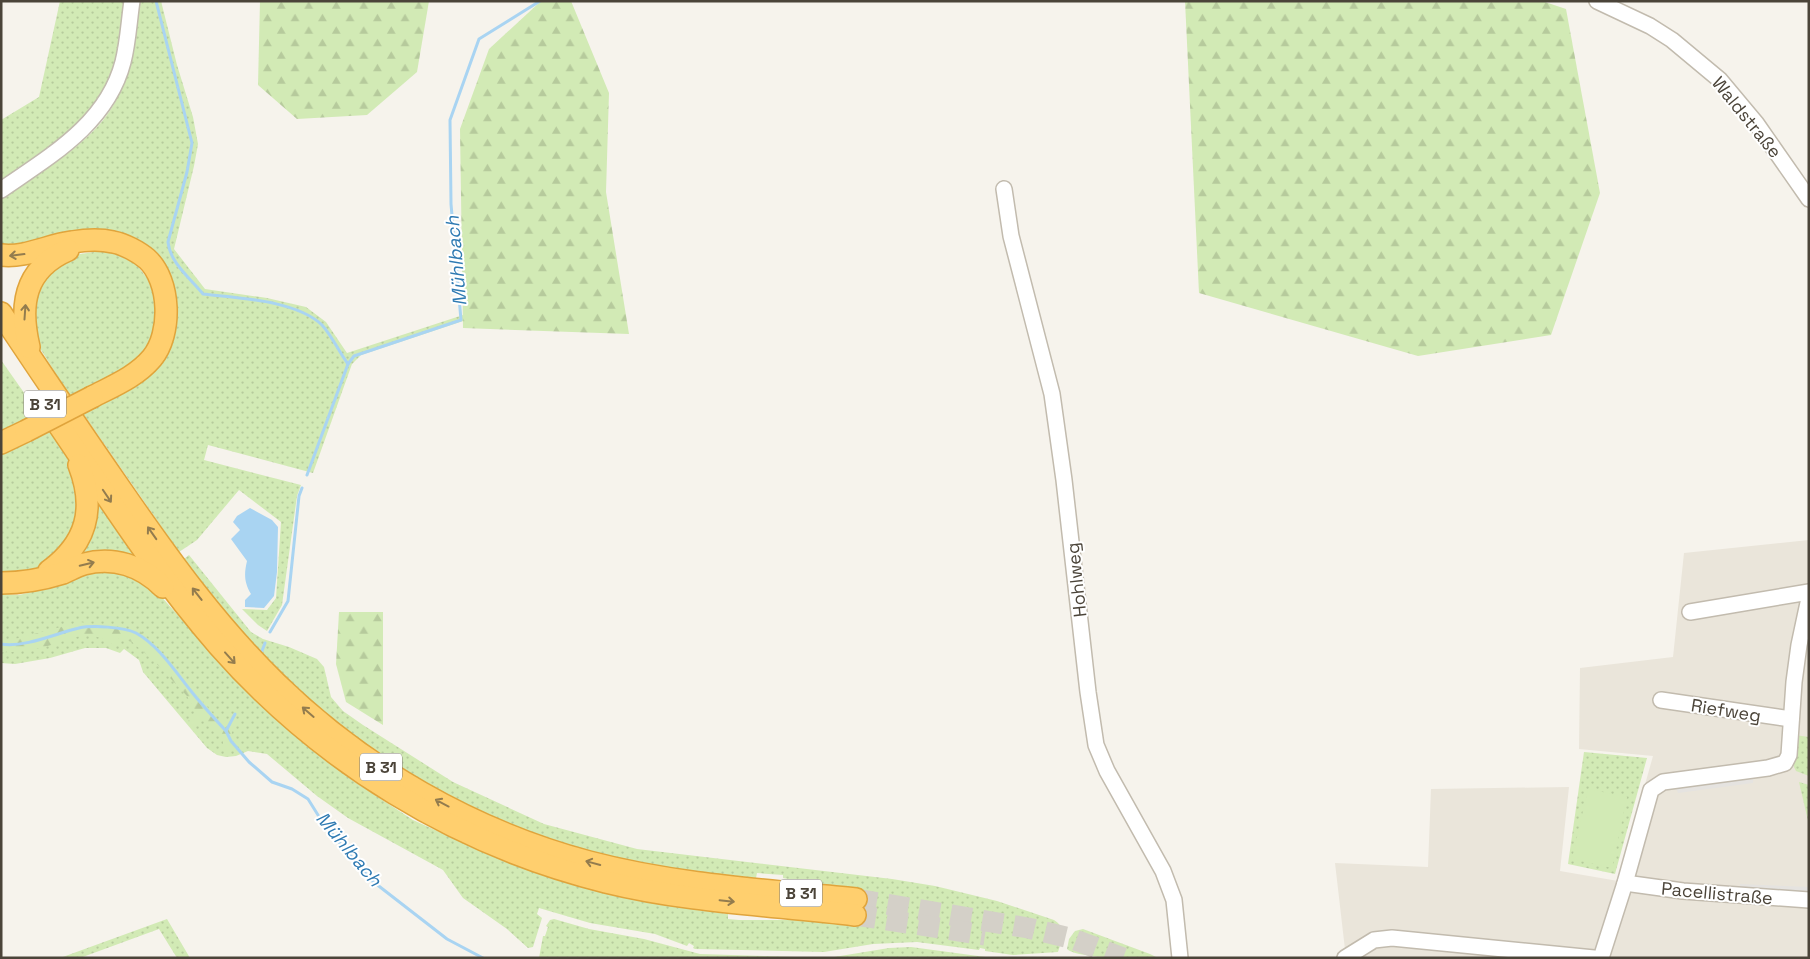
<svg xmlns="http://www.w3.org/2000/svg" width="1810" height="959" viewBox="0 0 1810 959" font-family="'Space Grotesk',sans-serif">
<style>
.residential{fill:#eae5da}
.grass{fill:url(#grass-dots)}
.forest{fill:url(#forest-firs)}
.pitch{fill:#d2eab5}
.parking{fill:#e5e3e0}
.water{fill:#a9d4f2}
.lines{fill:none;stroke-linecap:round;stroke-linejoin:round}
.stream{stroke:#a9d4f2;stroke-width:3}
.highway-tunnel{stroke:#d4d0c8;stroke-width:21;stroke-dasharray:21 11;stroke-linecap:butt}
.minor-casing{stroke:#c2bbae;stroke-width:18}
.highway-casing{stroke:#e0a43c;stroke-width:24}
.minor{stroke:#fff;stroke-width:15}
.highway{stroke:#ffcf6e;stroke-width:21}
.highway-bridge-casing{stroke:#e0a43c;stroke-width:24;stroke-linecap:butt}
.highway-bridge{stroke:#ffcf6e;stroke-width:21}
.oneway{stroke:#937c4e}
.labels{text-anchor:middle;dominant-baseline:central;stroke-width:4;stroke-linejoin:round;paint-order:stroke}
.shield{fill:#fff;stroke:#817c74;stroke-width:1}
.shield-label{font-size:16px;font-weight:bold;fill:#4b4439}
.street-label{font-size:18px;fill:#4b4439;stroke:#fff}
.water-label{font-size:19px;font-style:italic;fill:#2e7ab2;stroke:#fff}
</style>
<defs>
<pattern id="grass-dots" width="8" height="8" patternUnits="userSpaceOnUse" patternTransform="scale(1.25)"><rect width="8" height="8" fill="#d2eab5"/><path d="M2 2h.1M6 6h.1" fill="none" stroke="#b6ca9c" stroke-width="1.8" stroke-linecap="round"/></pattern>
<pattern id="forest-firs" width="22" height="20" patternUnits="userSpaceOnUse" patternTransform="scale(1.25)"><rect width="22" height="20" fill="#d2eab5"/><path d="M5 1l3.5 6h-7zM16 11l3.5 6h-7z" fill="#b6ca9c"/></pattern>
</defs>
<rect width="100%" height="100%" fill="#f6f3ec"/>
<!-- residential -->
<polygon class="residential" points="1809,540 1809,958 1346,958 1335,863 1428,867 1431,789 1569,787 1560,871 1618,881 1653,756 1579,749 1580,668 1673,657 1684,553"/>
<!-- grass -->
<g class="grass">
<polygon points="60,1 129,1 124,40 102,106 1,187 1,120 39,97"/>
<path d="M 138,1 L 161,1 L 177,65 L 193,117 L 198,144 L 194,166 L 174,249 L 205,289 L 267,298 L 306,307 L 326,322 L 347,353 L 463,315 L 463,321 L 361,355 L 352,364 L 313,473 L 208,445 L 204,460 L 301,485 L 297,496 L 282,605 L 267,631 L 258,625 L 242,609 L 267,610 L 276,598 L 281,522 L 239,490 L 197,540 L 179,552 L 82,412 C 127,389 171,378 177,321 C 178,309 177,294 172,283 C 167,273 148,255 140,245 L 1,250 L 1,197 C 46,167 105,139 123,84 C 132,58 133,28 138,1 Z"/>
<polygon points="107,250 136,264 154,287 159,332 137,363 71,398 38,345 30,312 35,288 54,266 74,255"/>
<polygon points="1,360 39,414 1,432"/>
<polygon points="50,428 70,460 82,521 49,564 34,571 1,573 1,452"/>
<polygon points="101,503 121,537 138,557 73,560 94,504"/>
<path d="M 189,555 L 251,632 L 263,639 L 289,647 L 317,659 L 324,667 L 331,697 L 343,711 L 363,725 L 453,782 L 544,824 L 637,849 L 892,879 L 935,886 L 997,901 L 1054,920 C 1067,928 1062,939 1058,952 L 1013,955 L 985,951 L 985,949 L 980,948 L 979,950 L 917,942 L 873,944 L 824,952 L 695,949 L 693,948 L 694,946 L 689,943 L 687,946 L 655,934 L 590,923 L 539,908 L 537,914 L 542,918 L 533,947 L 528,948 L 507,929 L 463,898 L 443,870 L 348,818 L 317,796 L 267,754 L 248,751 L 236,756 L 226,757 L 217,755 L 207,748 L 143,672 L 139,660 L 124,649 L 120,653 L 106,648 L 85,648 L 50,658 L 15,664 L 1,663 L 1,594 L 19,595 L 41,590 L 82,573 L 115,569 L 148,582 L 241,685 L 275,718 L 311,749 L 355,782 L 413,820 L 488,854 L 558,879 L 629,897 L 677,907 L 728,914 L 728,919 L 739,920 L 816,920 L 817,885 L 783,878 L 783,875 L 757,873 L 756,878 C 718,874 681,871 644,864 C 512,840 386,774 288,683 C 249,645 216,602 184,559 Z"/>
<polygon points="1795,735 1809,737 1809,776 1796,771 1794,767"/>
<polygon points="1584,752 1647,758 1615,874 1568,864"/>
<polygon points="1799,782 1809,785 1809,825"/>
<polygon points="167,919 190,958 177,958 159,929 80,958 60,958"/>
<polygon points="554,919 589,929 644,939 700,954 828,958 889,948 911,947 993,958 539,958 543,936 545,936 548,927 546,926 550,920"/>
<path d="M 1083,929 L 1150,954 L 1158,958 C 1140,958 1077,959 1067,949 L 1069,939 L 1075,931 Z"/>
</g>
<!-- forest -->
<g class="forest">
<polygon points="260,1 429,1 417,72 367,115 297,119 258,85"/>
<polygon points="541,1 571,1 609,93 606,192 629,334 463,328 460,129 489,49"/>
<polygon points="1185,1 1542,1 1566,9 1600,193 1551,335 1418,356 1199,293"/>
<polygon points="339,612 383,612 383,725 346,702 336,664"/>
<path d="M 80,622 L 140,631 L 164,655 L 219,721 L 227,721 L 232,717 L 235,720 L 231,736 L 234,748 L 230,752 L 223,748 L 223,737 L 215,733 L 202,719 L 192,726 L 188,721 L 195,715 L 194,708 L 187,696 L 155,662 L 132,642 L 119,638 L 114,645 C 87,626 71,640 44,647 C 32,650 14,653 1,652 L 1,639 L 7,641 Z"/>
</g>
<!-- pitch -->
<polygon class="pitch" points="1588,789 1627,797 1612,868 1572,859"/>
<!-- parking -->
<g class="parking">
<polygon points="1754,774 1753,783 1678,793 1675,785"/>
<polygon points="1740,884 1809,887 1809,895 1740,891"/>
</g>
<!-- water -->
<path class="water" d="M 250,508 L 272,520 L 278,527 L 277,572 L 274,596 L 264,608 L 245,607 L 245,600 L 251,594 C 244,582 244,574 247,561 L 231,539 L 240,530 L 233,522 L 237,516 Z"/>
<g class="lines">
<!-- stream -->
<g class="stream">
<path d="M 156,1 L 192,143 L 187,172 L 168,242 C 170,263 190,278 203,294 C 237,298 296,300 322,325 C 332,336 339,352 348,364"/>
<polyline points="307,475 348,364 354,356 461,320 451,204 450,120 479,39 540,1"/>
<polyline points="270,632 288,601 299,496 302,488"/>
<path d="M 1,644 C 25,648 57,633 79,628 C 92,625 124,627 136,633 C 158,645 175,671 191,691 C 202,705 214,718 226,731 L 231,741 L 249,762 L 272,782 L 292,789 L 308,799 L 323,823 L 371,880 L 447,939 L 483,958"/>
<polyline points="262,651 265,643"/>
<polyline points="226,731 235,714"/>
</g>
<!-- highway-tunnel -->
<g class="highway-tunnel">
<polyline points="856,899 1028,928 1070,938 1123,958"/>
<polyline points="855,915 985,935"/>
</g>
<!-- minor casing -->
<g class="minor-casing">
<g id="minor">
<polyline points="1597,1 1650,26 1672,40 1720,80 1756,123 1809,199"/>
<polyline points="1004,189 1011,236 1052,394 1064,480 1088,692 1096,745 1107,771 1163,871 1174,900 1180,958"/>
<path d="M 1,190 C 50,156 107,124 123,62 C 128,43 129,21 132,1"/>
<polyline points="1690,612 1809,592"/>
<polyline points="1661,700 1791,719"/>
<polyline points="1625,883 1683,891 1809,900"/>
<polyline points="1345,958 1374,940 1392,938 1594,958"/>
<polyline points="1601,958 1625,883 1651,790 1663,782 1768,768 1785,763 1789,755 1794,682 1799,645 1809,598"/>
</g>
</g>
<!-- highway casing -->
<g class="highway-casing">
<g id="highway">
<path d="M 1,255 C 26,258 48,245 72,242 C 85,240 100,239 113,242 C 124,244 139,252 147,259 C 171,281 172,334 152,358 C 136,377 113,386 92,397"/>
<path d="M 1,313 C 41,373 81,432 122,491 C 169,559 217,626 277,684 C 363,768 473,831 589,862 C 676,885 767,890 856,899"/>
<path d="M 29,347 C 19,305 24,269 68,250"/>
<path d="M 52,415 C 105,493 156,574 219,646 C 321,762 456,845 606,882 C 687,902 772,905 855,915"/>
<polyline points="1,443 26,431"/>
<path d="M 49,571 C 87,543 96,509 79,465"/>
<path d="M 1,583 C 21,583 44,579 63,573 C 70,570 77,566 84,564 C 114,556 142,566 163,587"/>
</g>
</g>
<!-- minor -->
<use href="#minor" class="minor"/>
<!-- highway -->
<use href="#highway" class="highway"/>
<!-- highway-bridge casing -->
<g class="highway-bridge-casing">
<polyline id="highway-bridge" points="26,431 92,397"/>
</g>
<!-- highway-bridge -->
<use href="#highway-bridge" class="highway-bridge"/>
</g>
<!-- one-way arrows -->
<defs><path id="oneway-shaft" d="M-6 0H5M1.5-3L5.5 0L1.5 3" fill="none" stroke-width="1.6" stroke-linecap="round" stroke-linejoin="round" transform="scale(1.25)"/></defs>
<g class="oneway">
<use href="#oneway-shaft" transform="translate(17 255) rotate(173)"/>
<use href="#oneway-shaft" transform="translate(25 312) rotate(-86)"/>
<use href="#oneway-shaft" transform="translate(107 496) rotate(56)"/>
<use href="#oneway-shaft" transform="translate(152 533) rotate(-125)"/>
<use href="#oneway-shaft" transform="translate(87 564) rotate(-13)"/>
<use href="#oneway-shaft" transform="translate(197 594) rotate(-128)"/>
<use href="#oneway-shaft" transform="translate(230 658) rotate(48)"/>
<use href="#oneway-shaft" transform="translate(308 712) rotate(-139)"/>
<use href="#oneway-shaft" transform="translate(442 803) rotate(-152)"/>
<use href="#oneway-shaft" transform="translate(593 863) rotate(-165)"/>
<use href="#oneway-shaft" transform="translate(727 901) rotate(6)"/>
</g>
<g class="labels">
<!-- shield labels -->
<g class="shield">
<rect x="24" y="390.5" width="42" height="27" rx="4"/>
<rect x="360" y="753.5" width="42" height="27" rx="4"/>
<rect x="780" y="879.5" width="42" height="27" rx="4"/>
</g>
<g class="shield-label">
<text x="45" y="404">B 31</text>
<text x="381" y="767">B 31</text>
<text x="801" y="893">B 31</text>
</g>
<!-- street labels -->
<g class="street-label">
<text transform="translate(1747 117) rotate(51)">Waldstraße</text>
<text transform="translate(1076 580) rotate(-96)">Hohlweg</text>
<text transform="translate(1726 710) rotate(9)">Riefweg</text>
<text transform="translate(1717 893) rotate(5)">Pacellistraße</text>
</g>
<!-- water labels -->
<g class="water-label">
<text transform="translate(456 261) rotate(-95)">Mühlbach</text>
<text transform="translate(349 849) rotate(50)">Mühlbach</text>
</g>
</g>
<!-- border -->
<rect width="1810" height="959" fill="none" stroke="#4b4439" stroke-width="5"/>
</svg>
